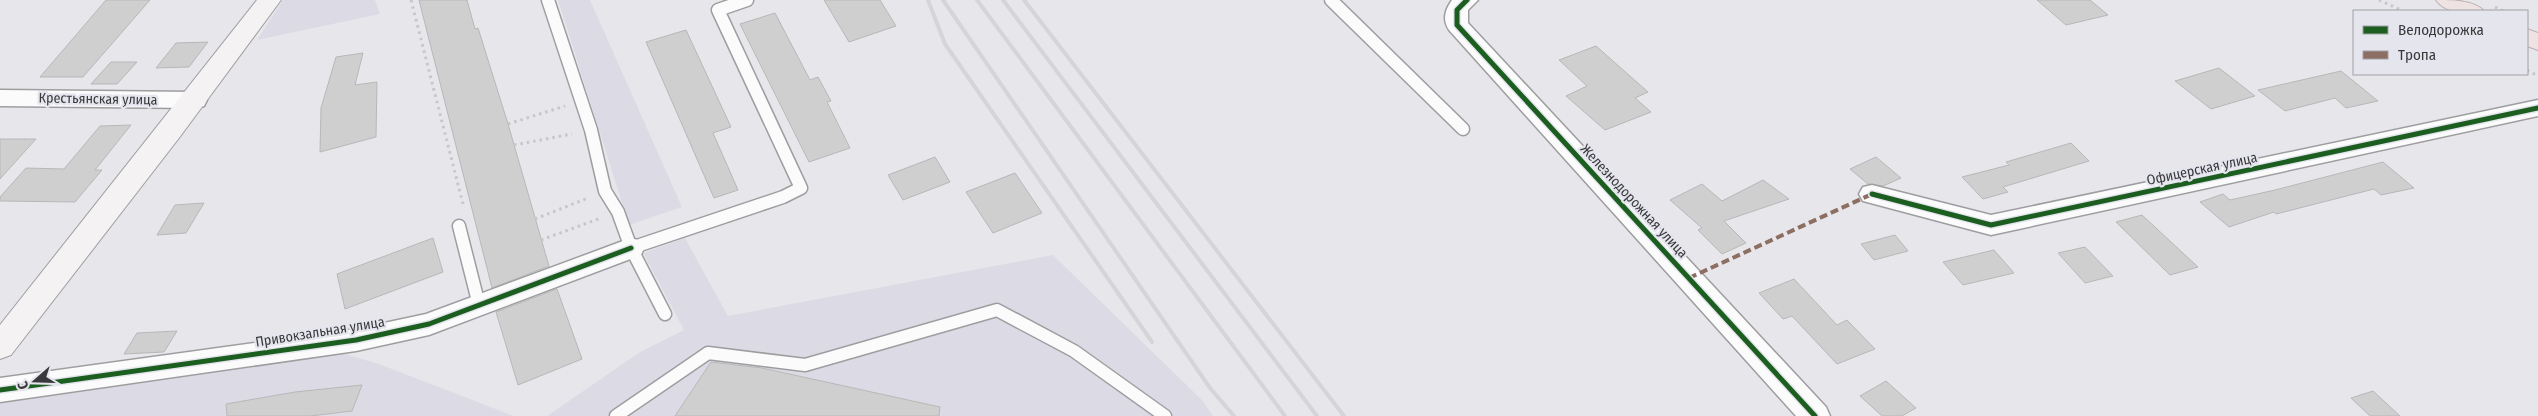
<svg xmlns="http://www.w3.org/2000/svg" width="2538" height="416" viewBox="0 0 2538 416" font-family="'Fira Sans Condensed',sans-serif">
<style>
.built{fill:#dcdbe5}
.building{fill:#d0cfd0;stroke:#b8b7b8}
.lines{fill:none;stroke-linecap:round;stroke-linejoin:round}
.service-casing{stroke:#9e9ea1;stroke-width:15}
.minor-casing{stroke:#9e9ea1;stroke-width:3}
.secondary-casing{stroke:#9e9ea1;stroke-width:2}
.trunk-casing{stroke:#bcadaf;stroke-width:2}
.path{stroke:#c7c7c8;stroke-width:3;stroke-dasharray:2.5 4;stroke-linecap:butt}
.service{stroke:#fbfbfc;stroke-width:12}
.minor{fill:#fbfbfc;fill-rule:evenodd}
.secondary{fill:#f5f2f3;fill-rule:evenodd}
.trunk{fill:#eee2e3;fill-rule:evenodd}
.rail{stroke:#d5d5d7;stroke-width:4}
.quiet{stroke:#8d6e63;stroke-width:4;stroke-dasharray:8 4;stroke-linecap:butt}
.cycleway-casing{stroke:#e5e5ed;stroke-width:8}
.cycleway{stroke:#1b5e20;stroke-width:5}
.labels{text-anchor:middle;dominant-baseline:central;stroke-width:4.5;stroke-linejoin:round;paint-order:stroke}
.street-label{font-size:14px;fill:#39393c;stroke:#e5e5ed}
</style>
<rect width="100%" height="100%" fill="#e7e7eb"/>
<!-- built -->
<g class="built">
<polygon points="283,0 375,0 380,14 257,40"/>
<polygon points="558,0 590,0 682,207 629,225"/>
<polygon points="685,238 728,316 1053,255 1202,400 1213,416 547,416 640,352 684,330 643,253"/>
<polygon points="335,351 379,364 514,416 0,416 0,399"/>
</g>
<!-- building -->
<g class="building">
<polygon points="106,0 150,0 83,77 40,77"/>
<polygon points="419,0 467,0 475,29 478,28 508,124 549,266 492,288"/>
<polygon points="824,0 880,0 896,26 849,42"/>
<polygon points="2037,0 2090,0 2108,15 2066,25"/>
<polygon points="775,13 810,80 818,77 831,101 827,102 850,148 809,162 740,24"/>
<polygon points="686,30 731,127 713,133 738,190 714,198 646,42"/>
<polygon points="208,42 189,67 156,68 176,43"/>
<polygon points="1596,46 1648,92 1635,98 1651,112 1605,130 1566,96 1587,86 1559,60"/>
<polygon points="363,53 355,85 377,82 376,137 320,152 321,108 336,57"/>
<polygon points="111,62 137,62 117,84 91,84"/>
<polygon points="2219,68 2255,96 2211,109 2175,81"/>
<polygon points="2341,71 2378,101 2346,108 2335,98 2285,111 2258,90"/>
<polygon points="131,125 95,170 102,170 75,202 0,201 0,197 26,168 64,169 100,126"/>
<polygon points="0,139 36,139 0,179"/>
<polygon points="2071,143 2089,161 2003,187 2008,192 1983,199 1962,177 2009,165 2006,162"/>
<polygon points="935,157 950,182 903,200 888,175"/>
<polygon points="1876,157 1901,178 1883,186 1868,184 1850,169"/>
<polygon points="2383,162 2414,188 2381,195 2374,189 2276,214 2274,212 2229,227 2200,202 2223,194 2230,200 2275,190"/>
<polygon points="1015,173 1042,213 993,233 966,192"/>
<polygon points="1763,180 1789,199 1724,221 1746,243 1722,254 1698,230 1702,228 1670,200 1702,184 1722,201"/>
<polygon points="204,203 186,233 157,235 175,205"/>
<polygon points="2142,215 2198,267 2170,275 2116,222"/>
<polygon points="1895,235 1908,251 1874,260 1861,244"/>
<polygon points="433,238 443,272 345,309 337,274"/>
<polygon points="2085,247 2113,276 2085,283 2058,253"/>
<polygon points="1994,250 2014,273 1963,285 1943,262"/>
<polygon points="1794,279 1837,325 1847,320 1875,349 1837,364 1792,316 1783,319 1759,293"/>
<polygon points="557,289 582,359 518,385 496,312"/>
<polygon points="177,331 164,352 124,354 137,333"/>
<polygon points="711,362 762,368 940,407 939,416 675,416"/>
<polygon points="1886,381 1916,408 1902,416 1882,416 1860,396"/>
<polygon points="362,385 352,411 310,416 227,416 226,404 295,392"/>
<polygon points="2373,391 2400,416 2370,416 2351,398"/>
</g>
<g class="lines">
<!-- service casing -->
<g class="service-casing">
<g id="service">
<polyline points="548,0 591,130 605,191 618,212 631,248 665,314"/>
<polyline points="1331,0 1463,129"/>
<polyline points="459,226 479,305"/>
<polyline points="631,248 783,197 801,188 718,10 747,0"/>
<polyline points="616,416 708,353 805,365 997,310 1074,351 1165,416"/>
</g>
</g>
<!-- minor casing -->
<g class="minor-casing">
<g id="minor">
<path d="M 1452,0 L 1478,0 L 1468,10 L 1468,23 L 1826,407 L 1830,416 L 1796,416 L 1449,30 C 1442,19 1445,10 1452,0 Z"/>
<polygon points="0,90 195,92 204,94 207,100 204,106 195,108 0,106"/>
<polygon points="2538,100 2538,116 1991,235 1863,201 1859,194 1863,187 1872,185 1991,215"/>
<polygon points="631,238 641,241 644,248 641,255 429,335 356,351 0,402 0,378 356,329 426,314"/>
</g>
</g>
<!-- secondary casing -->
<g class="secondary-casing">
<polygon id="secondary" points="257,0 281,0 179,138 11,355 0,359 0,325"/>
</g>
<!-- trunk casing -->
<g class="trunk-casing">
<g id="trunk">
<path d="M 2436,0 C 2452,0 2474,0 2484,11 C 2468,12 2446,15 2436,0 Z"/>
<polygon points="2527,29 2538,33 2538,50 2527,46"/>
</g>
</g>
<!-- path -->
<g class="path">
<polyline points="411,0 464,208"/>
<polyline points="2379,0 2403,11"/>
<polyline points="2495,7 2503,11"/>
<polyline points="2527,70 2538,76"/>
<polyline points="508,124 565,106"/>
<polyline points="514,145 572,134"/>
<polyline points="535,219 588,198"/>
<polyline points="541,240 601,218"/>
</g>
<!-- service -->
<use href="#service" class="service"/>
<!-- minor -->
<use href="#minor" class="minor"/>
<!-- secondary -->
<use href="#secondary" class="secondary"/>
<!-- trunk -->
<use href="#trunk" class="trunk"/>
<!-- rail -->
<g class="rail">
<polyline points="928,0 945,44 1152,342"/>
<polyline points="943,0 1210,388 1234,416"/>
<polyline points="977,0 1285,416"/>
<polyline points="1003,0 1317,416"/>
<polyline points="1024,0 1344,416"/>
</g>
<!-- quiet -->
<polyline class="quiet" points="1689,278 1872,194"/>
<!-- cycleway casing -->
<g class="cycleway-casing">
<g id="cycleway">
<polyline points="1467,0 1457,10 1457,25 1815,416"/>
<polyline points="1872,194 1991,225 2538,108"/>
<polyline points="0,390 356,340 429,324 631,248"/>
</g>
</g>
<!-- cycleway -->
<use href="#cycleway" class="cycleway"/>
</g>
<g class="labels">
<!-- street labels -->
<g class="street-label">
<text transform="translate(98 99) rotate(1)">Крестьянская улица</text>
<text transform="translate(2202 169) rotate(-12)">Офицерская улица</text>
<text transform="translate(1634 201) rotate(47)">Железнодорожная улица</text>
<text transform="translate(320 332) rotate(-9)">Привокзальная улица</text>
</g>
</g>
<!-- legend -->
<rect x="2353" y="10" width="175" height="65" fill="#e5e5ed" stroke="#a0a0a6"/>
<rect x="2363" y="26" width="25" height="8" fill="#1b5e20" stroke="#a0a0a6"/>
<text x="2398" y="35" font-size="15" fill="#39393c">Велодорожка</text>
<rect x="2363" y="51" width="25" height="8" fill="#8d6e63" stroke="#a0a0a6"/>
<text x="2398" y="60" font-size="15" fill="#39393c">Тропа</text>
<!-- north arrow -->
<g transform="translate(35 381) rotate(250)" stroke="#e5e5ed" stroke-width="4" paint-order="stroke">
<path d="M0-4L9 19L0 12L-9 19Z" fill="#39393c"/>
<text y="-8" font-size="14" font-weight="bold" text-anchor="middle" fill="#39393c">С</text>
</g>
</svg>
